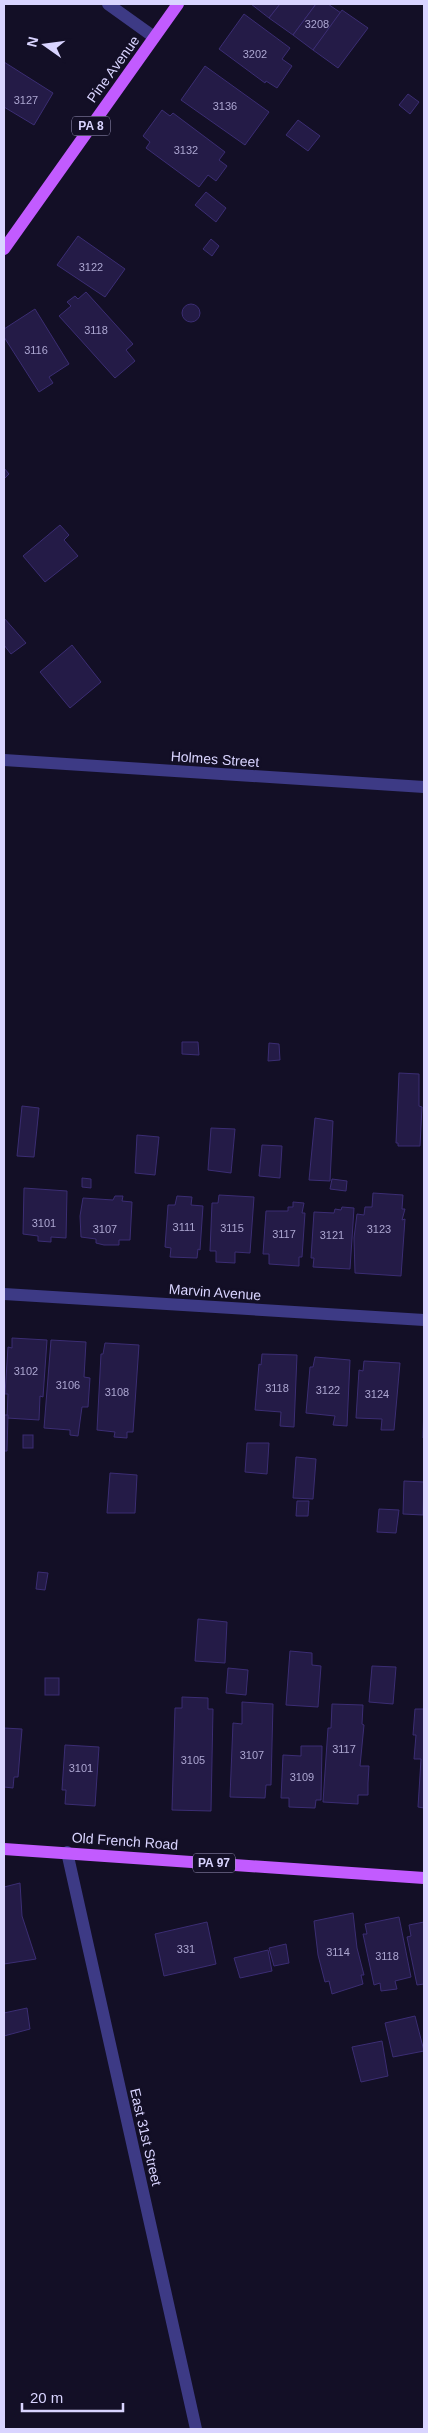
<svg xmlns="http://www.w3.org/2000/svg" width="428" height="2433" viewBox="0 0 428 2433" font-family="Helvetica,sans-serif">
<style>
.building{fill:#241b47;stroke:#3b2d73}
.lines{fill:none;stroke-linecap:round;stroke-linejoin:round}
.minor{stroke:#3d3a85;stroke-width:12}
.major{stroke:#c25bff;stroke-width:12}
.labels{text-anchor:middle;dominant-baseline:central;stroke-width:5;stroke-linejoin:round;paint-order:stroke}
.number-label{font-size:11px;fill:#aca6d1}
.shield{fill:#130f26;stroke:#9e99be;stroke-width:1}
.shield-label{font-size:12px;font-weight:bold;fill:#d9d4ff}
.street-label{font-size:14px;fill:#d9d4ff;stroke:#130f26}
</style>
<rect width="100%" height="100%" fill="#130f26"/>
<!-- building -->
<g class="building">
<polygon points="251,4 280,4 269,18"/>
<polygon points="280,4 316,4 293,35 269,18"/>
<polygon points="316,4 328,4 341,13 313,50 293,35"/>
<polygon points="342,10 368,28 338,68 313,50"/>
<polygon points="244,14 290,48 282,59 292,66 277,88 266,81 265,83 219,49"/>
<polygon points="4,62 53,93 34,125 4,107"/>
<polygon points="205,66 269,112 245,145 181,100"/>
<polygon points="408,94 419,102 410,114 399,105"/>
<polygon points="162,110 170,116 173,113 225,152 219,160 227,166 216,181 208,175 199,187 146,148 150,142 143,136"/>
<polygon points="298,120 320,136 308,151 286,135"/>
<polygon points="206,192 226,208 216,222 195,205"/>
<polygon points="78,236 125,269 105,297 57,265"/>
<polygon points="211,239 219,246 212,256 203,249"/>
<polygon points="86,292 133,344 126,350 135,361 115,378 59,316 71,306 67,302 75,296 78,299"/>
<circle cx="191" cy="313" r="9"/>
<polygon points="35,309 69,364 49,377 53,383 39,392 4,337 4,329"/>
<polygon points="4,468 9,474 4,479"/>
<polygon points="60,525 69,535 64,540 78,556 45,582 23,556"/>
<polygon points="4,618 26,643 11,654 4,645"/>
<polygon points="72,645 101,682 70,708 40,672"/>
<polygon points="182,1042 198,1042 199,1055 182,1054"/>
<polygon points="269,1043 279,1044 280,1060 268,1061"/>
<polygon points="399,1073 419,1074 419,1106 422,1107 420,1146 398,1146 398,1143 396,1143"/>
<polygon points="22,1106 39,1108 34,1157 17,1156"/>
<polygon points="315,1118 333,1121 330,1181 309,1180"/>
<polygon points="211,1128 235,1129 231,1173 208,1170"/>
<polygon points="137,1135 159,1137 155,1175 135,1173"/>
<polygon points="262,1145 282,1146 280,1178 259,1176"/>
<polygon points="82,1178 91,1179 91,1188 82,1187"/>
<polygon points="332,1179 347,1181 346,1191 330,1189"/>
<polygon points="24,1188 67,1191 66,1238 51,1237 51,1242 38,1241 38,1236 23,1234"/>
<polygon points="373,1193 403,1195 402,1209 405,1209 402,1220 405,1219 401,1276 355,1273 354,1238 357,1214 364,1215 365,1207 372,1207"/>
<polygon points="219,1195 254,1197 250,1253 235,1252 235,1263 216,1262 216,1251 210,1251 212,1203 218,1203"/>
<polygon points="115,1196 123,1196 122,1201 132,1202 130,1240 119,1240 119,1245 104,1245 96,1243 96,1239 81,1237 80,1216 83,1198 113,1200"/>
<polygon points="177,1196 192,1197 191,1205 203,1206 200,1250 198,1249 197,1258 170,1257 171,1248 165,1247 168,1205 175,1205"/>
<polygon points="293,1202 304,1203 302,1213 305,1213 302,1257 299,1257 299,1266 269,1264 269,1254 263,1254 266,1211 288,1211 288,1207 293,1207"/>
<polygon points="342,1207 354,1208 350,1269 313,1267 314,1258 311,1258 314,1212 334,1213 335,1209 341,1210"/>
<polygon points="12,1338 47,1340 43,1397 40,1396 39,1420 7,1418 8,1394 5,1394 8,1347 12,1348"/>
<polygon points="51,1340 86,1342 84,1377 90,1378 88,1407 82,1407 78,1436 70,1435 70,1430 44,1428"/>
<polygon points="105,1343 139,1345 133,1432 127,1432 127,1438 114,1437 115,1432 97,1430 101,1354 103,1354"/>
<polygon points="262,1354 297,1355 294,1427 280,1426 281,1412 255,1410 259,1364 261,1365"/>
<polygon points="315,1357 350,1360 347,1426 333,1425 335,1416 306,1413 310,1367 313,1367"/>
<polygon points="364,1361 400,1363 394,1430 381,1430 382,1419 356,1418 359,1370 363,1371"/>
<polygon points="424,1403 424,1438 423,1438"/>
<polygon points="4,1415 8,1415 7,1451 4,1451"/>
<rect x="23" y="1435" width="10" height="13"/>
<polygon points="247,1443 269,1443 267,1474 245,1472"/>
<polygon points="296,1457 316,1459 313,1499 293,1498"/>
<polygon points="110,1473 137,1475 135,1513 107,1513"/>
<polygon points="404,1481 424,1482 423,1515 403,1514"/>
<polygon points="297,1501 309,1501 308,1516 296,1516"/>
<polygon points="379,1509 399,1510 396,1533 377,1532"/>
<polygon points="38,1572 48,1573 45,1590 36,1589"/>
<polygon points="198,1619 227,1622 225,1663 195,1661"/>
<polygon points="290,1651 312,1653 312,1665 321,1666 318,1707 286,1705"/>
<polygon points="372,1666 396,1667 393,1704 369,1702"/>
<polygon points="228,1668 248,1670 246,1695 226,1693"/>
<rect x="45" y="1678" width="14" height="17"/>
<polygon points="182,1697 208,1698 208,1709 213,1709 211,1811 172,1810 175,1708 182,1708"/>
<polygon points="242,1702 273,1704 271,1785 266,1785 265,1798 230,1797 233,1723 242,1724"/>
<polygon points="332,1704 363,1705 362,1724 364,1725 360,1766 369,1766 368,1783 368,1795 358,1795 358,1804 323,1802 328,1728 331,1728"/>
<polygon points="415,1709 424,1709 424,1808 418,1807 421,1759 414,1759 416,1735 413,1735"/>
<polygon points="4,1728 22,1729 18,1777 14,1777 13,1788 4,1787"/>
<polygon points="65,1745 99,1747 95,1806 65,1804 66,1790 62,1790"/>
<polygon points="301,1746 322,1746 321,1800 316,1800 315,1808 289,1807 289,1798 281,1798 283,1755 301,1756"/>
<polygon points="20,1883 22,1916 36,1959 4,1964 4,1887"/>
<polygon points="353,1913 357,1948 364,1975 361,1975 363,1984 332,1994 329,1981 325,1982 318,1955 314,1921"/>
<polygon points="399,1917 411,1977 395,1981 397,1989 381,1991 380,1983 374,1985 363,1934 367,1934 365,1924"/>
<polygon points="207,1922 216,1964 164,1976 155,1934"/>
<polygon points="424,1922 424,1984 417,1985 407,1937 411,1936 409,1925"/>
<polygon points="286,1944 289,1963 274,1966 269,1948"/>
<polygon points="268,1950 272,1971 240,1978 234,1958"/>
<polygon points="27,2008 30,2029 4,2036 4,2013"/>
<polygon points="415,2016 424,2051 393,2057 385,2023"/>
<polygon points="382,2041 388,2076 361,2082 352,2047"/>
</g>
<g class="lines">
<!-- minor -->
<g class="minor">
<polyline points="108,4 154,37"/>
<polyline points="4,760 424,787"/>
<polyline points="4,1294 424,1320"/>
<polyline points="67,1852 196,2429"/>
</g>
<!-- major -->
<g class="major">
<polyline points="4,249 178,4"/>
<polyline points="4,1849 424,1878"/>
</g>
</g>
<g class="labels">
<!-- number labels -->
<g class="number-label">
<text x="317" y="24">3208</text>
<text x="255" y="54">3202</text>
<text x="26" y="100">3127</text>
<text x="225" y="106">3136</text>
<text x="186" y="150">3132</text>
<text x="91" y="267">3122</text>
<text x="96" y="330">3118</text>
<text x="36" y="350">3116</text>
<text x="44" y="1223">3101</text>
<text x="184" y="1227">3111</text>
<text x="232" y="1228">3115</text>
<text x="105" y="1229">3107</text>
<text x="379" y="1229">3123</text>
<text x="284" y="1234">3117</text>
<text x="332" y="1235">3121</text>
<text x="26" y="1371">3102</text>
<text x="68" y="1385">3106</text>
<text x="277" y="1388">3118</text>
<text x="328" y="1390">3122</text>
<text x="117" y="1392">3108</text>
<text x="377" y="1394">3124</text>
<text x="344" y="1749">3117</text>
<text x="252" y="1755">3107</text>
<text x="193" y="1760">3105</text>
<text x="81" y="1768">3101</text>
<text x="302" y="1777">3109</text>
<text x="186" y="1949">331</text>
<text x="338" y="1952">3114</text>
<text x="387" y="1956">3118</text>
</g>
<!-- shield labels -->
<g class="shield">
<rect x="72" y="116.5" width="38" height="19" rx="4"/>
<rect x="193" y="1853.5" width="42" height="19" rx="4"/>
</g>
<g class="shield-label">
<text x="91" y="126">PA 8</text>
<text x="214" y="1863">PA 97</text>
</g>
<!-- street labels -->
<g class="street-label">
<text transform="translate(113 69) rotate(-54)">Pine Avenue</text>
<text transform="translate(215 759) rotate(4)">Holmes Street</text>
<text transform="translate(215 1292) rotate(4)">Marvin Avenue</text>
<text transform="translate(125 1841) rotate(4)">Old French Road</text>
<text transform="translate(146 2137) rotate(77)">East 31st Street</text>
</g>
</g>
<!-- border -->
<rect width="428" height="2433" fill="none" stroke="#d9d4ff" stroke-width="10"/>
<!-- north arrow -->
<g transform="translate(45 45) rotate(284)" stroke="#130f26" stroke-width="4" paint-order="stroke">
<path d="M0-4L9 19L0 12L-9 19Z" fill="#d9d4ff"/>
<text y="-8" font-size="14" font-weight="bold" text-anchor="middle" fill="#d9d4ff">N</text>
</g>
<!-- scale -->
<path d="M22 2403v8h101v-8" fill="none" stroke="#d9d4ff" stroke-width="2.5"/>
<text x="30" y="2403" font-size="15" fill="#d9d4ff" stroke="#130f26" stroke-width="4" paint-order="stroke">20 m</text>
</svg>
